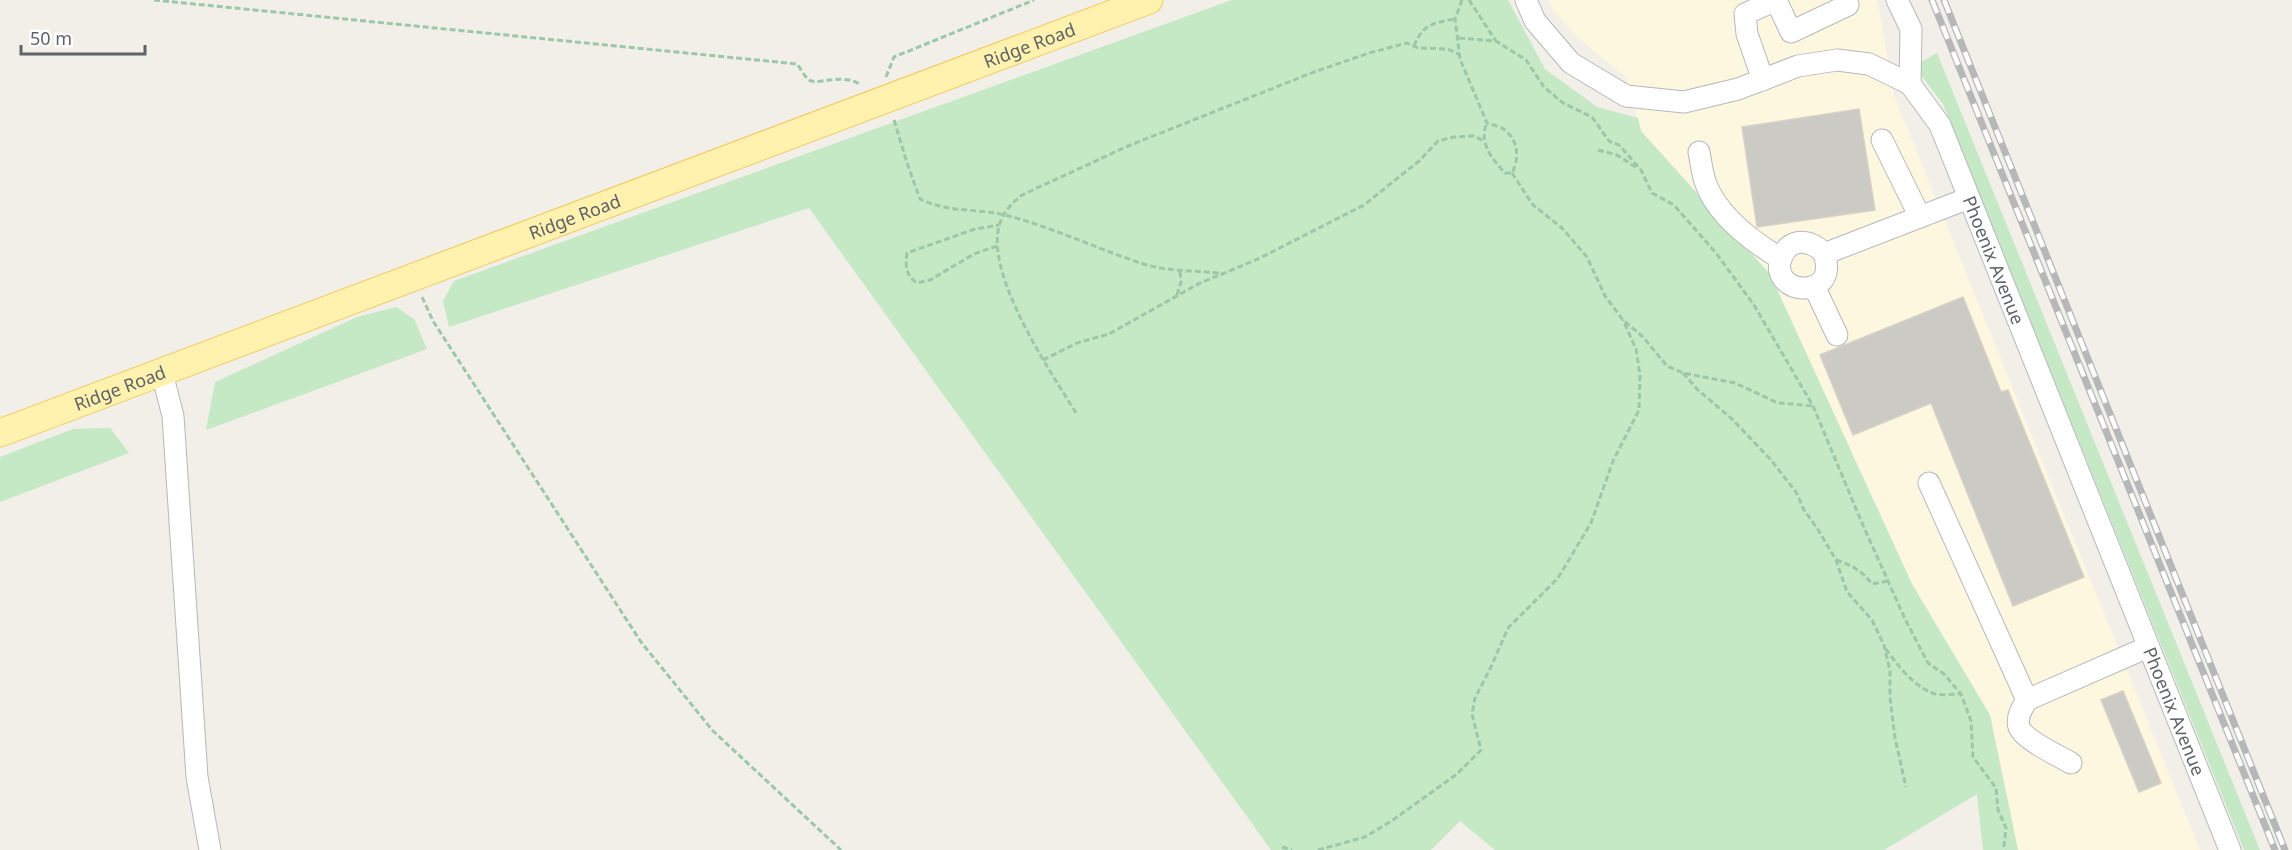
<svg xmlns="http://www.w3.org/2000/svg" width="2292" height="850" viewBox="0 0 2292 850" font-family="'Noto Sans',sans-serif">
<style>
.commercial{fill:#fef7e0}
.green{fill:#c5e8c5}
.building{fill:#cccac5;stroke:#d6d1c6;stroke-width:1.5}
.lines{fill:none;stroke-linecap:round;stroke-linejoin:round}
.minor-casing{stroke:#b5b8bc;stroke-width:23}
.major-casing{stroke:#f2c960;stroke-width:29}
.path{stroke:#9cc7a9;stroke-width:3;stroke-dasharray:6 3;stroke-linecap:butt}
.minor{stroke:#fff;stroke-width:21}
.major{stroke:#fff2af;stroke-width:27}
.rail-casing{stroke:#b6b7b8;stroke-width:7}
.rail{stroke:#fff;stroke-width:4.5;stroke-dasharray:14;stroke-linecap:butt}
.labels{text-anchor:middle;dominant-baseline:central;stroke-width:5;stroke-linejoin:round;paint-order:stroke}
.street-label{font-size:18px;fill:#5f6368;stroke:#fff}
</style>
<rect width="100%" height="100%" fill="#f1efe8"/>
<!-- commercial -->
<polygon class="commercial" points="1549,0 1876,0 1879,7 1893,93 2200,850 2018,850 1990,715 1912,584 1770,274 1641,131 1627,78 1578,38 1553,10"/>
<!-- green -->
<g class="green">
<polygon points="1232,0 1508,0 1545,69 1597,107 1638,118 1641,131 1770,274 1912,584 1990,715 2018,850 1983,850 1977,794 1884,850 1495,850 1460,821 1431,850 1271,850 809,208 449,327 443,301 454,281"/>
<polygon points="1937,53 2260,850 2244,850 1943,104 1914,66"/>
<polygon points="396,307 414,319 427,349 206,430 215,382 357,317"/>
<polygon points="110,428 129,453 0,502 0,457 73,429"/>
</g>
<!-- building -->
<g class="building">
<polygon points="1859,109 1875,210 1757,227 1742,127"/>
<polygon points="1963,297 2001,392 2008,390 2084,577 2013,606 1931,403 1853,435 1820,355"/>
<polygon points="2123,691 2161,783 2139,792 2101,700"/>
</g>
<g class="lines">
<!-- minor casing -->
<g class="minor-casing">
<g id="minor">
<path id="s1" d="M 1526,0 L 1535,21 L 1571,63 L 1626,96 L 1684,102 L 1738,89 L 1798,66 L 1837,60 L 1869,64 L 1910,84 L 1940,125 L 2230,850"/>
<polyline points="1776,0 1791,32 1848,5 1846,0"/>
<polyline points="1897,0 1911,29 1910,84"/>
<polyline points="1763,80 1747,34 1745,14 1776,0"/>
<polyline points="1882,140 1920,217"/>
<path d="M 1699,152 C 1701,162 1702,174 1706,184 C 1718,216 1753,242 1781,259"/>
<path d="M 1824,254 C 1841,303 1765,295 1782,256 C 1791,236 1813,240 1824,254 L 1969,198"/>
<polyline points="1814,286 1837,335"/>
<polyline points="162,373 173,416 197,777 210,850"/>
<polyline points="1929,483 2027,700 2148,647"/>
<path d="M 2027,700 C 2022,708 2016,717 2019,727 C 2024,740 2059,756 2071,763"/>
</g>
</g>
<!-- major casing -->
<g class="major-casing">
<g id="major">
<path id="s2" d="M 0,433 L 1149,0"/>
</g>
</g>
<!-- path -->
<g class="path">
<path d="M 154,0 L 797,64 C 801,69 804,76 809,80 C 817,86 842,72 861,85"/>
<path d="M 1462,0 L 1455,19 L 1460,59 L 1487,123 C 1493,125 1502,127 1506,131 C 1519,142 1519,160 1512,173 L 1505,173 C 1492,159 1478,142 1487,123"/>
<polyline points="1469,0 1496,41"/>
<polyline points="1459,38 1496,41 1526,60 1544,87 1563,103 1592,117 1609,141 1619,145 1641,170 1652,193 1674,205 1716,253 1754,305 1813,406 1862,523 1905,619 1928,663 1944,674 1961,694"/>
<path d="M 1414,46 C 1423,24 1433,23 1455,19"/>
<polyline points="886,77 894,57 1034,0"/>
<path d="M 894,120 L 907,163 L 920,199 C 948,213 975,208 1005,215 C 1053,227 1099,250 1147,265 C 1172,272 1198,270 1224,274"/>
<polyline points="1598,150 1617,155 1637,168"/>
<polyline points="1512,173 1533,205 1562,228 1587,257 1605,296 1623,320 1643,337 1667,366 1683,373 1735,383 1778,403 1813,406"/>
<path d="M 997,246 L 974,254 L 930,280 L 917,283 C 906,276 905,266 907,253 L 975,229 L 999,225"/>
<polyline points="1177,295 1181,282 1180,271"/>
<polyline points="422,297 433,321 641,642 713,731 841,850"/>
<polyline points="1043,360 1077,343 1109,334 1198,284 1258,259 1364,205 1419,161 1438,141 1454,137 1474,136 1484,141"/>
<polyline points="1683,373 1698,390 1732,419 1771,460 1796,492 1804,510 1817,528 1836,560 1847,592 1872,620 1884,645 1890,671 1890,697 1895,738 1906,787"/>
<path d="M 1076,413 C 1050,371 983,272 1000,223 C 1004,211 1012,203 1022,195 L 1128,146 L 1314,72 L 1369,53 L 1407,43 L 1418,48 L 1448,49 L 1460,55"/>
<path d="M 1836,560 C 1852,565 1862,571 1872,584 L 1888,581"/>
<path d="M 1886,649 C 1897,665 1913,685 1932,693 C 1940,696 1953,694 1961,694 L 1971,721 L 1973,757 L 1996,788 L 1998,810 L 2006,828 L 2004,846 L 2006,850"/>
<polyline points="1282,847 1292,850"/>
<polyline points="1318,850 1365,837 1393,820 1457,774 1481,750 1472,714 1475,698 1491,667 1508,628 1558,578 1591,523 1613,461 1639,410 1640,375 1636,349 1623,320"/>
</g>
<!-- minor -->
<use href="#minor" class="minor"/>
<!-- major -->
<use href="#major" class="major"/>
<!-- rail casing -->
<g class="rail-casing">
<g id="rail">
<polyline points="1932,0 2275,850"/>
<polyline points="1944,0 2285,850"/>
</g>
</g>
<!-- rail -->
<use href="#rail" class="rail"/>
</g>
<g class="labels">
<!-- street labels -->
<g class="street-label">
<text stroke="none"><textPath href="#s2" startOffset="1100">Ridge Road</textPath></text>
<text stroke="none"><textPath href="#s2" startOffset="614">Ridge Road</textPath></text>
<text stroke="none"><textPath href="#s1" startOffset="634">Phoenix Avenue</textPath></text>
<text stroke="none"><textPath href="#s2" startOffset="128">Ridge Road</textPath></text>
<text stroke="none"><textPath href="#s1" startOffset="1120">Phoenix Avenue</textPath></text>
</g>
</g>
<!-- scale -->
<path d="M21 45v9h124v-9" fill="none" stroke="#5f6368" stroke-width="3"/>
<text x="30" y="45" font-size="18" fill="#5f6368" stroke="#ffffff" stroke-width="4.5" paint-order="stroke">50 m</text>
</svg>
